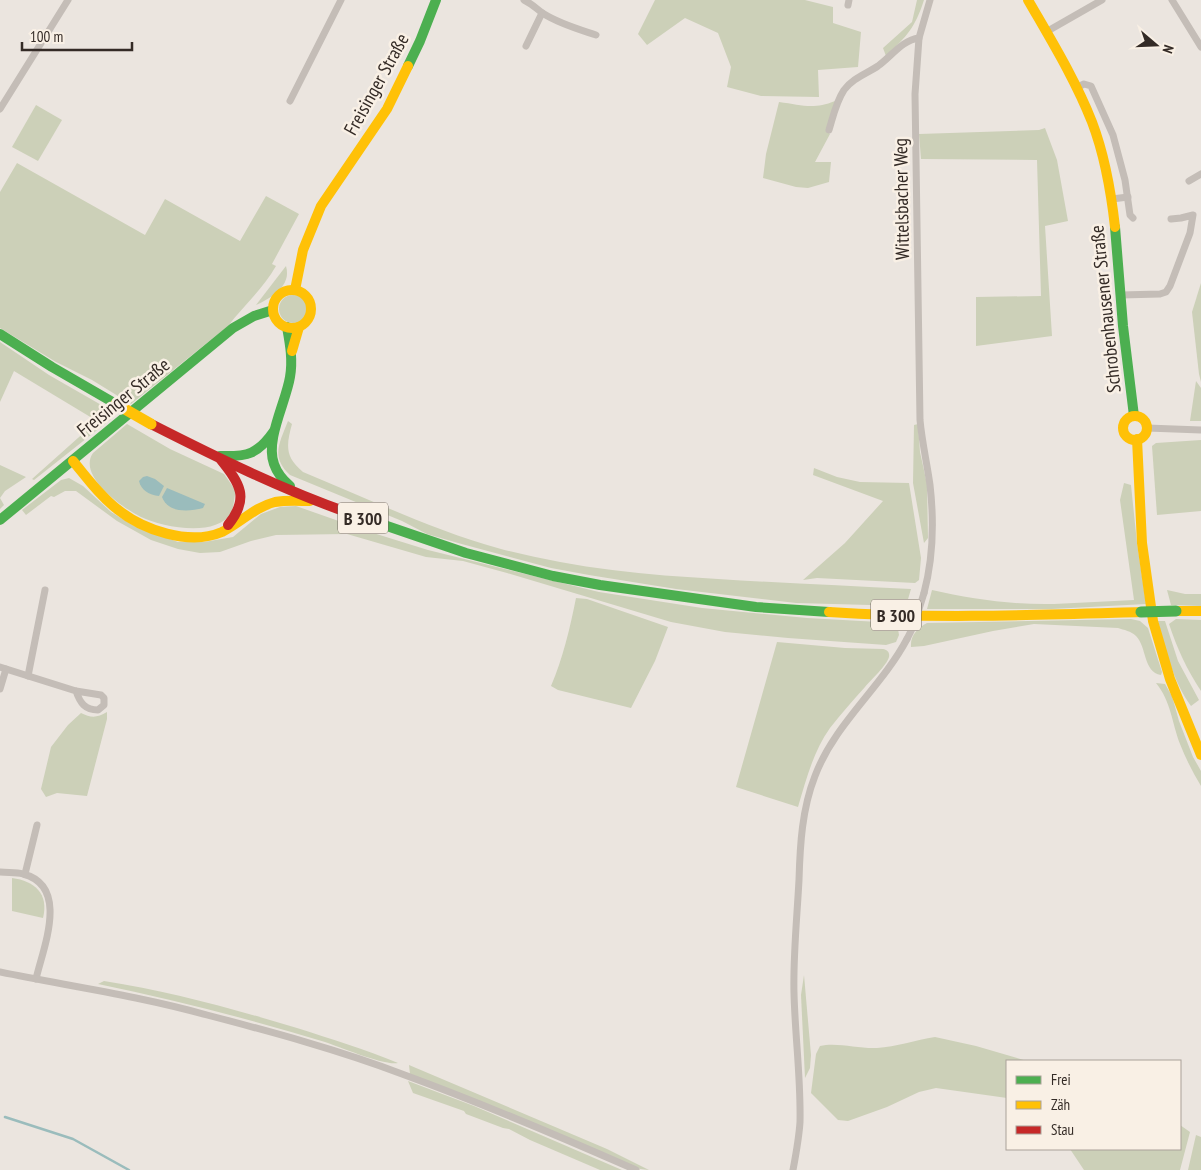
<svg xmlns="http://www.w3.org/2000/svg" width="1201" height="1170" viewBox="0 0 1201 1170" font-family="'PT Sans Narrow',sans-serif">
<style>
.green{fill:#ccd0b8}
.water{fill:#9abcbc}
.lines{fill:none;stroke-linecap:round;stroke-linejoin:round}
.stream{stroke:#9abcbc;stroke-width:2.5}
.street{stroke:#c4bdb7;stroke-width:7}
.fast{stroke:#4caf50;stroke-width:10}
.slow{stroke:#ffc107;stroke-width:10}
.jam{stroke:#c62828;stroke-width:10}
.street-bridge{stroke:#c4bdb7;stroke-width:7}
.fast-bridge{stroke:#4caf50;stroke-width:11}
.slow-bridge{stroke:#ffc107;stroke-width:11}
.labels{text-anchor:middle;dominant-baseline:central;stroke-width:5;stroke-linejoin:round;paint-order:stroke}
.shield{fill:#f9f0e5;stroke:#6f665f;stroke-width:1}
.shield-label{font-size:18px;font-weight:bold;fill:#342b26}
.street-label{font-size:19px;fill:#342b26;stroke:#f9f0e5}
</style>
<rect width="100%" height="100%" fill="#ebe5df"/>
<!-- green -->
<g class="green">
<polygon points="655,0 805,0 833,7 833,23 861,32 858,67 818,70 819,97 761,96 727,87 731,67 718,33 685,18 647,45 638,34"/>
<path d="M 917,0 L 924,0 C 915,28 907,36 886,56 L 883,48 L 912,22 Z"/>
<path d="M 835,101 L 827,131 L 830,134 L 815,162 L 831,162 L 829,182 L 808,188 L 796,187 L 763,178 L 766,154 L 779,102 C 802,105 813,110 835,101 Z"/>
<polygon points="36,105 62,120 38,161 12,147"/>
<polygon points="1045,128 1057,160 1068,221 1045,226 1052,336 976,346 976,297 1041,296 1037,160 921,159 919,134 1039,130"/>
<path d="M 17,163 L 145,235 L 165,199 L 240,241 L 266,196 L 299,214 L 272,264 L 276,266 C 263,289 244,305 228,326 L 131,404 L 92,380 L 56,362 L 0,328 L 0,192 Z"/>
<path d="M 286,266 C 292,286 271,298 256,305 Z"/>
<polygon points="1201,283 1201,382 1199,374 1192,312"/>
<circle cx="293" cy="309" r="14"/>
<polygon points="0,342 49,375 110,410 111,419 34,480 32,479 97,421 14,371 0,402"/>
<polygon points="1196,381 1201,388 1201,421 1190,421"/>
<path d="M 288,421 L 292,424 C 286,446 285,457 303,472 C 369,499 432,530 501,549 C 573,568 644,575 718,579 C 782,583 847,586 911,589 L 906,606 L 796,603 L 676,589 L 589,575 L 551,568 L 458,543 L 427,534 L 402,521 L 290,475 C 270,457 280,442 288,421 Z"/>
<path d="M 127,424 L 170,449 L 224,474 L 236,491 C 234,497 234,508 231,513 C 216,538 162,527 141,517 C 123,508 77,476 93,453 Z"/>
<polygon points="918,424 920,452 927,484 928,538 924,543 913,483 914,425"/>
<polygon points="1201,440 1201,511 1157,515 1152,446 1156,443"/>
<polygon points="0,465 26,477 5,491 0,498 4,505 0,509"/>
<polygon points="814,468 837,477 860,482 909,483 921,558 919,580 915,583 817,578 803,580 845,543 883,501 813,475"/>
<polygon points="69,478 83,486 111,512 134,526 178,542 204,542 233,537 261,514 280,507 296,506 370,532 428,550 599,592 702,608 807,618 897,623 899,635 896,642 886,645 788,638 725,632 671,622 507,573 463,561 426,557 347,534 276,535 251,541 220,552 200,553 178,549 151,540 117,521 76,491 65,491 54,497 51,496 26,515 22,510 61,480"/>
<path d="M 1124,483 L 1131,485 L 1137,543 L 1146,604 L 1052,609 L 927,609 L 932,590 C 971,599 1013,605 1054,604 C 1081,603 1108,601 1134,600 L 1120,500 Z"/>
<polygon points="1167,590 1185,594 1201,594 1201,606 1171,605"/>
<path d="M 576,598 L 587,599 L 668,627 L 655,661 L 631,708 L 558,690 L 551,686 C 563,658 570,628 576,598 Z"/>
<path d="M 1131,619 L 1140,621 L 1148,628 L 1162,672 L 1161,675 C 1143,672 1147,647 1136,636 C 1131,631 1124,630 1118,628 L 1034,624 L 993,631 L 924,646 L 911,647 C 910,635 918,628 927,623 Z"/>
<path d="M 1176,619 L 1201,620 L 1201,691 C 1187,670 1177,648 1169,624 Z"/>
<path d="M 1158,621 L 1165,621 L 1178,661 L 1199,700 L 1191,706 C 1173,681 1166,651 1158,621 Z"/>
<path d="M 777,642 L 845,648 L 883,649 C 887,650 890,652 889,657 C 887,665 871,680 865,687 C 853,700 841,714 830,728 C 813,752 806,780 798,807 L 736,787 Z"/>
<path d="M 1156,683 L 1165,684 L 1172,696 L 1179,721 L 1193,757 L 1201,771 L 1201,786 C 1193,773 1186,759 1180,744 C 1172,723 1171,701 1156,683 Z"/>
<path d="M 107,712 L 107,719 L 87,796 L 57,793 L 46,797 L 41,789 L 51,747 L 68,725 L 81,713 C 91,718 97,718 107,712 Z"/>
<path d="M 12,878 C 35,881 49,894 43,918 L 12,911 Z"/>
<polygon points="804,975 811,1055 810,1068 805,1078 801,995"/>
<path d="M 104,981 C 169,991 234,1009 297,1028 C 331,1039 365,1049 398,1063 C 385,1066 340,1047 325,1042 C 250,1019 175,1000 98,984 Z"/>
<path d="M 935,1037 L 976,1046 L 1027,1061 L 1007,1061 L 1007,1098 L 936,1088 L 919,1092 L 887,1107 L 848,1121 L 838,1120 L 811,1093 L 816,1054 L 820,1046 C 837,1042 859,1049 877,1048 C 896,1047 916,1040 935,1037 Z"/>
<polygon points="409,1065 607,1149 649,1170 640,1169 602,1152 410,1074"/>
<polygon points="408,1081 474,1106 622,1170 600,1170 530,1140 509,1129 503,1128 466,1114 464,1111 413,1093"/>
<polygon points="1180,1125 1190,1132 1180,1170 1084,1170 1070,1149 1180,1149"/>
<polygon points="1196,1135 1201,1137 1201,1170 1188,1170"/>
</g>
<!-- water -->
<g class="water">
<path d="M 147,476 L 155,479 L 164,486 L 159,496 C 149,495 141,490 139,481 L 143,477 Z"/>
<path d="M 167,488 L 205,504 L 203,508 C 188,512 168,513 162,497 Z"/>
</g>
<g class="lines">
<!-- stream -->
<polyline class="stream" points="5,1117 73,1139 129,1170"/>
<!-- street -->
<g class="street">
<path d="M 524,0 C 534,5 536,9 544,14 C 560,24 578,29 596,35"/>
<polyline points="1172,0 1201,47"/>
<polyline points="848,5 849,0"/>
<polyline points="1046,32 1102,0"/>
<polyline points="526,46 542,13"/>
<polyline points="1076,88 1084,84 1091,86 1113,135 1125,180 1130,215 1133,218"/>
<polyline points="290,101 341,0"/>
<polyline points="0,109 68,0"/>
<path d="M 829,130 C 833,117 836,102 844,90 C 853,78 866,74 878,66 C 892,56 902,40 919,38"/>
<polyline points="1189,181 1201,174"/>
<polyline points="1112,199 1128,197"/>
<polyline points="1121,295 1160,294 1166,292 1170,286 1190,233 1193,215 1181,218 1171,219"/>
<polyline points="1147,428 1201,430"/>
<path d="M 924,593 C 933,559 934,520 930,485 C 927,463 922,442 920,420 L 915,94 L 919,38 L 930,0"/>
<path d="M 0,667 L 76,691 L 101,695 L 104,698 L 104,705 L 98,710 C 85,710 80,703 76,691"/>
<polyline points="28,676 45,590"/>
<polyline points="0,689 6,669"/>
<path d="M 0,872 C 8,873 16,872 23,874 C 70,886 43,948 36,979"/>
<polyline points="25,874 37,825"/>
<path d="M 0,972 C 69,986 139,996 207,1015 C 272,1032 339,1050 402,1074 C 481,1103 559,1136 636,1170"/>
<path d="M 793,1170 C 796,1154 799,1138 800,1122 C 801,1079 795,1036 794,993 C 793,956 797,918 799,880 C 800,845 802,809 815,776 C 835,723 881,688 907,639"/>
</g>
<!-- fast -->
<g class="fast">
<polyline points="408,66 420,41 436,0"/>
<polyline points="1115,227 1123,326 1134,416"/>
<path d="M 287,327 C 290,344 293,360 290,377 C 286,402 265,440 274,464 C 277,473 283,480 290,486"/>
<polyline points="0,334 52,367 116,404"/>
<path d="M 220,456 C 248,457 258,454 274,431"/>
<polyline points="349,513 466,553 553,576 600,585 756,607 829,612"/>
<polyline points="0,520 233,328 254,316 273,310"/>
</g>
<!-- slow -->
<g class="slow">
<path d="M 1028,0 C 1051,40 1075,79 1092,122 C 1105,156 1111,191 1115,227"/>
<circle cx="292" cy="309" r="19"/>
<polyline points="295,290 303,250 321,206 387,109 408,66"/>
<polyline points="292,351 299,327"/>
<circle cx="1135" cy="428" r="12"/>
<polyline points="1137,439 1142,543 1153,621 1170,679 1201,755"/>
<path d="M 73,461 C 87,478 100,496 117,509 C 143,530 189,546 222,532 C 240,523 255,507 275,502 C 287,500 299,501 310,501"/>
<polyline points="1176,611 1201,611"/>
<path d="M 829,612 C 933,619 1037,615 1141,612"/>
</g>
<!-- jam -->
<g class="jam">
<path d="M 151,424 C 216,457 281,489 349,513"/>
<path d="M 221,460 C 240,484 250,498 228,525"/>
</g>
<!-- street-bridge -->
<polyline class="street-bridge" points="907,639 914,625 924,593"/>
<!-- fast-bridge -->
<polyline class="fast-bridge" points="1141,612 1176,611"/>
<!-- slow-bridge -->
<polyline class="slow-bridge" points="116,404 151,424"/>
</g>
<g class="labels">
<!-- shield labels -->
<g class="shield">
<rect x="338" y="502.5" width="50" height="31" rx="4"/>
<rect x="871" y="599.5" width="50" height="31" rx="4"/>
</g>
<g class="shield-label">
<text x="363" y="518">B 300</text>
<text x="896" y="615">B 300</text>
</g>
<!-- street labels -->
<g class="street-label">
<text transform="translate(376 84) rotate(-61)">Freisinger Straße</text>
<text transform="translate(901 199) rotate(-91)">Wittelsbacher Weg</text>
<text transform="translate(1105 309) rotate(-96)">Schrobenhausener Straße</text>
<text transform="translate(123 397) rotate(-39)">Freisinger Straße</text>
</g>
</g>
<!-- legend -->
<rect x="1006" y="1060" width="175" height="90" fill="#f9f0e5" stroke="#aaa199"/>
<rect x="1016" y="1076" width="25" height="8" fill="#4caf50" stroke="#aaa199"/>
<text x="1051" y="1085" font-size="15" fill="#342b26">Frei</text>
<rect x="1016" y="1101" width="25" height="8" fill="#ffc107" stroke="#aaa199"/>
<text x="1051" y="1110" font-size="15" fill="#342b26">Zäh</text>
<rect x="1016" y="1126" width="25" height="8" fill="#c62828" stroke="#aaa199"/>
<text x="1051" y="1135" font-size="15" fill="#342b26">Stau</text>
<!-- north arrow -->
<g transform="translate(1156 45) rotate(109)" stroke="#f9f0e5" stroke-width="4" paint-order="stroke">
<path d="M0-4L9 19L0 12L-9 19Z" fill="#342b26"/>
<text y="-8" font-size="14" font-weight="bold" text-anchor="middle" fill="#342b26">N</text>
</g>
<!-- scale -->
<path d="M22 42v8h110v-8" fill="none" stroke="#342b26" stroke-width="2.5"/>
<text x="30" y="42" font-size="15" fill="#342b26" stroke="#f9f0e5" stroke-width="4" paint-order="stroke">100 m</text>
</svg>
